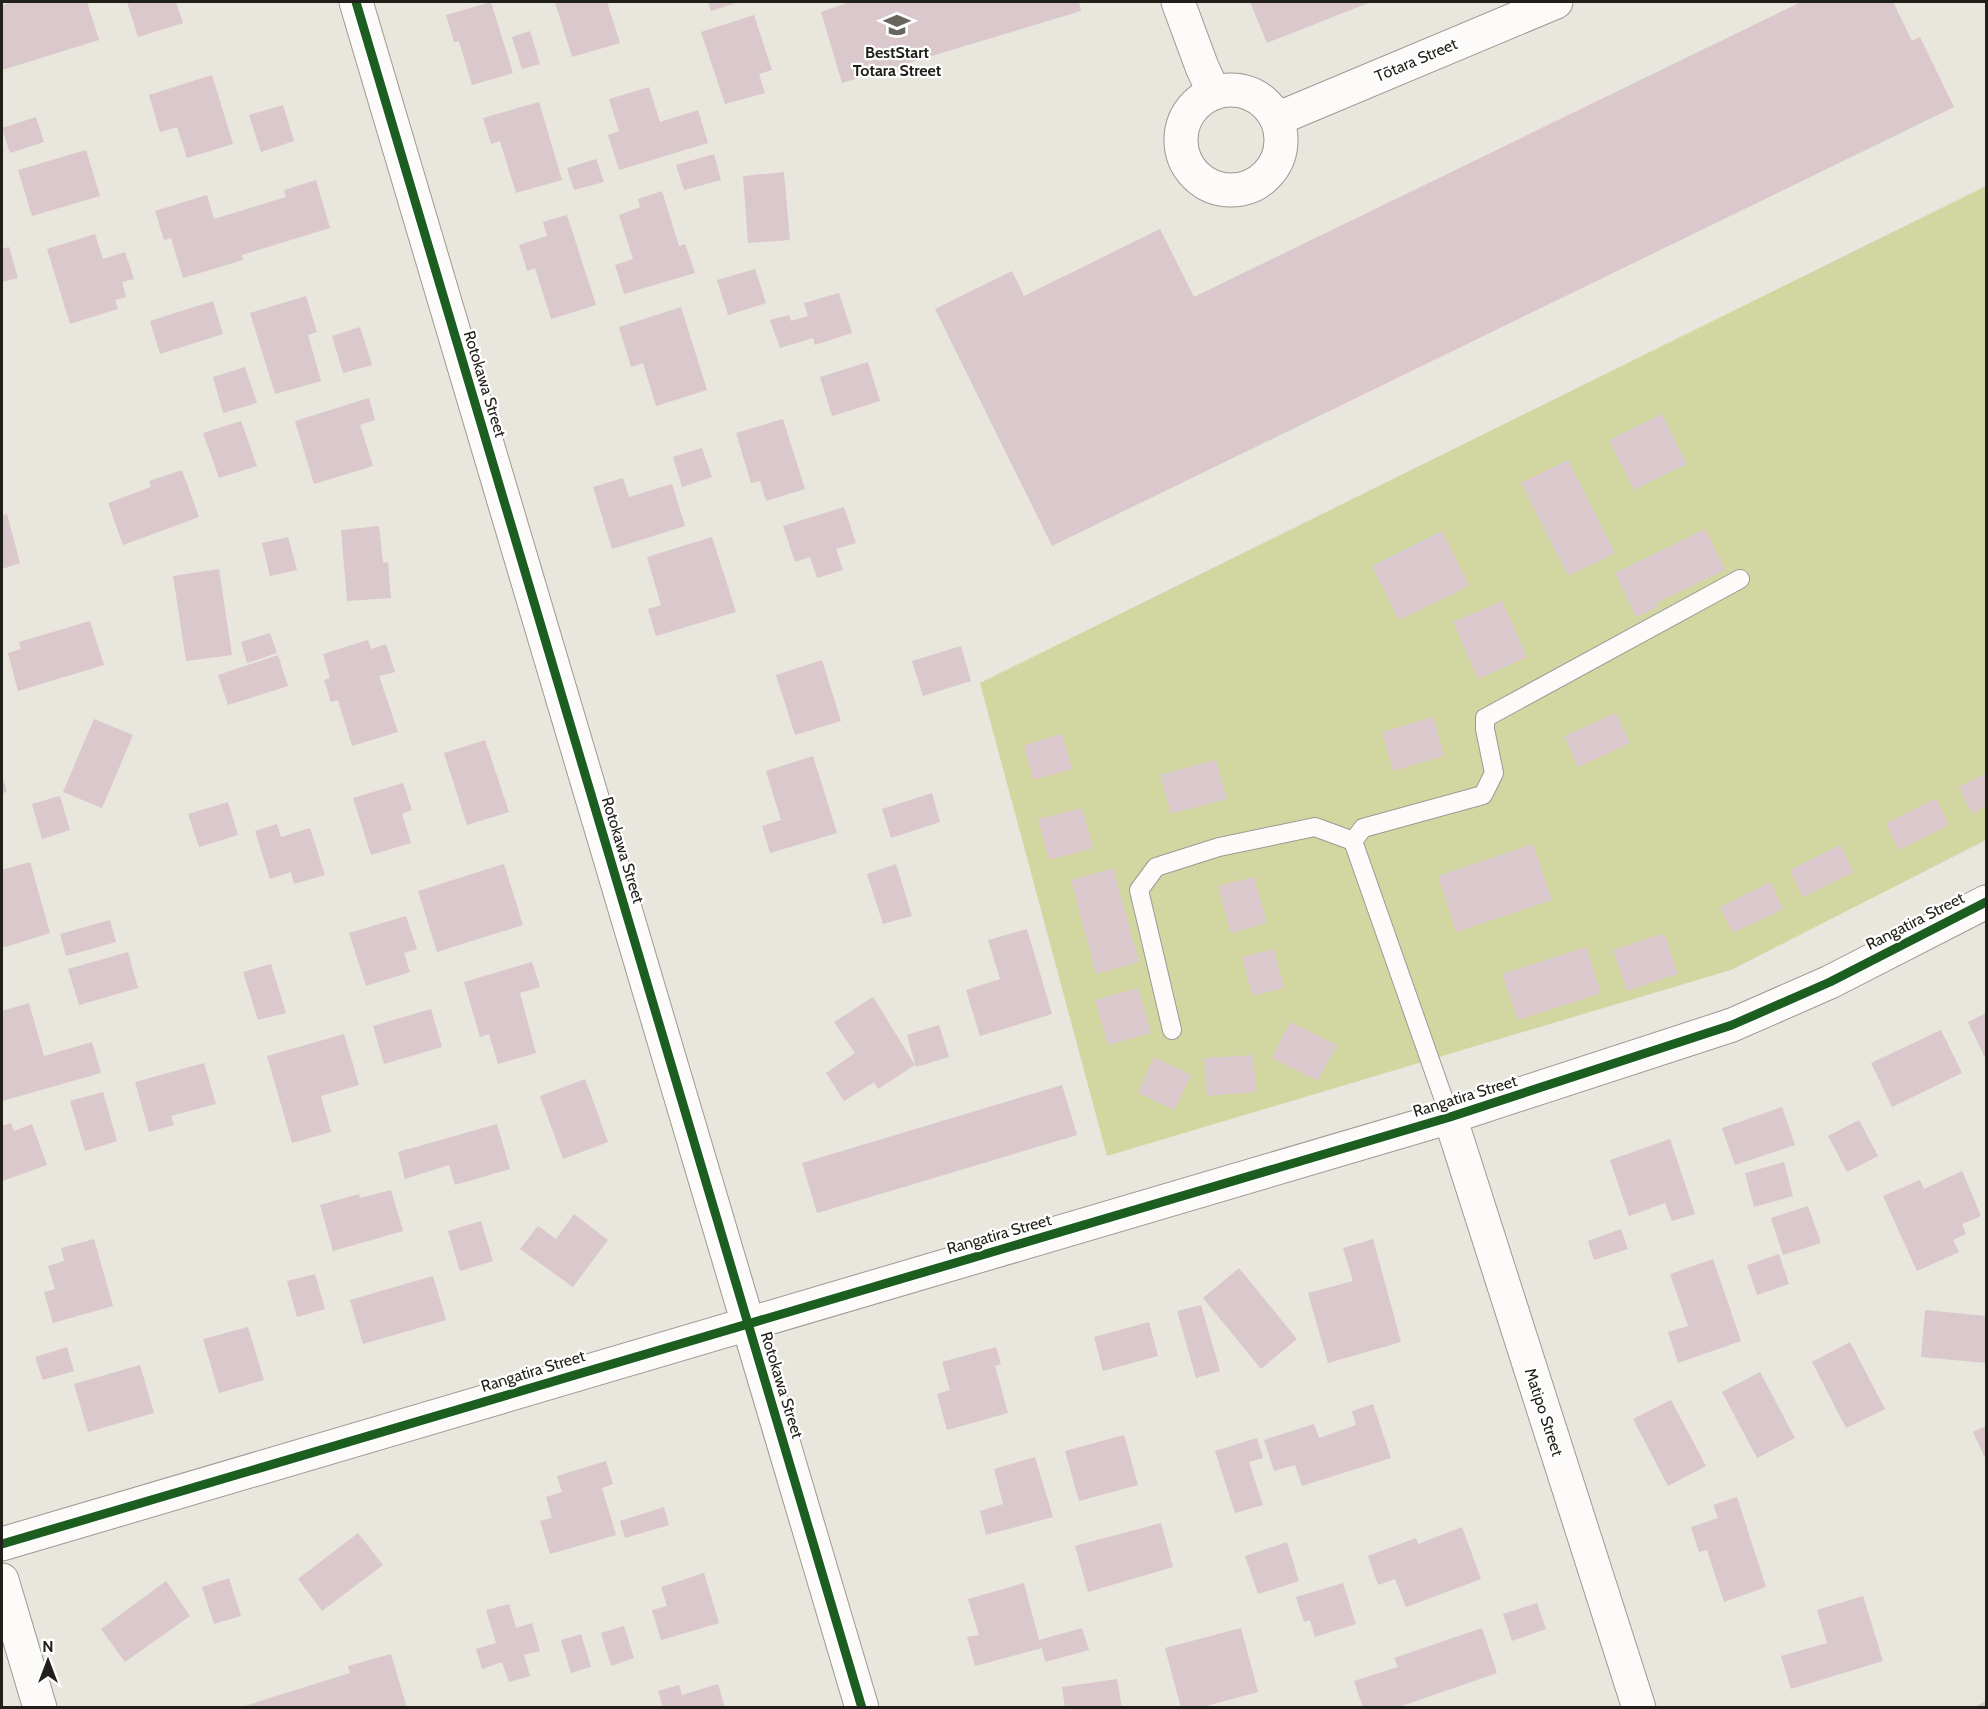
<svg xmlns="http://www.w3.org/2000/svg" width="1988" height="1709" viewBox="0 0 1988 1709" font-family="Cabin,sans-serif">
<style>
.green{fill:#d2d7a2}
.building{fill:#dac8cc}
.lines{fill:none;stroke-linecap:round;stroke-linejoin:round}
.service-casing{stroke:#9b9a93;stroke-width:20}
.minor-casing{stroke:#9b9a93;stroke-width:35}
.service{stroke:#fcfbfa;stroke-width:18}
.minor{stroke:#fcfbfa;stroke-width:33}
.cycleway-casing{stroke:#fff;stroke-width:13}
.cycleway{stroke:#1b5e20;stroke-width:9}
.labels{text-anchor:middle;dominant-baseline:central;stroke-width:4.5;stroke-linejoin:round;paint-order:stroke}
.poi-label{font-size:16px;font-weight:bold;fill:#211f19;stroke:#fff}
.street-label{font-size:16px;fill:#211f19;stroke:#fff}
</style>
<rect width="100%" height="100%" fill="#e8e6dd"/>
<!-- green -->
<polygon class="green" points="1986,186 1986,840 1731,970 1107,1156 980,683"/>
<!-- building -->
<g class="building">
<polygon points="12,2 87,2 99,40 2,70 2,5"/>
<polygon points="127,2 176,2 183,23 138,37"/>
<polygon points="491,2 513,73 472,85 459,41 454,42 446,15"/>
<polygon points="555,2 607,2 620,43 572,57"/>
<polygon points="708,2 739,2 711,11"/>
<polygon points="850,2 1079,2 1081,11 842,83 821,12"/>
<polygon points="1250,2 1371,2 1267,43"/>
<polygon points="1801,2 1893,2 1912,41 1920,37 1954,107 1052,546 935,309 1012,271 1024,296 1160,229 1194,297"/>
<polygon points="754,15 772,70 759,74 765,93 725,104 701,32"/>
<polygon points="530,31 540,64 522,69 512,37"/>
<polygon points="212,75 233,144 187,158 177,127 160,132 149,95"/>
<polygon points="649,87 660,122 698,110 708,143 619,170 608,135 619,131 609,99"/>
<polygon points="539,102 562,180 516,193 500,141 491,144 483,118"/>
<polygon points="283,105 294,141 261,152 249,115"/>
<polygon points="36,117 44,142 10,153 2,128"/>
<polygon points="86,150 100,196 32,216 18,170"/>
<polygon points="714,154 721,180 684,190 676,165"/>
<polygon points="596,159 604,182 574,190 567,168"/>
<polygon points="784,172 790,240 748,243 743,176"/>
<polygon points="316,180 330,228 242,255 243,260 183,278 171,238 164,240 155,211 207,195 214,219 286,197 284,190"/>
<polygon points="662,191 679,246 685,244 695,273 624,294 615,265 633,259 619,215 640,207 638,199"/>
<polygon points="567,215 596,305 551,319 535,268 527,271 519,245 547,236 543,222"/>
<polygon points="95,234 103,259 125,252 134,279 122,282 126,297 115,300 118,309 70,324 47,249"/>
<polygon points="9,247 18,278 2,282 2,249"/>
<polygon points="755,269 766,303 728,315 717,280"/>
<polygon points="839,293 852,333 815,345 813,338 780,348 770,320 789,315 791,321 808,316 804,303"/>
<polygon points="306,296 317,332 308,335 321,381 275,394 250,313"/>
<polygon points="213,301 223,334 160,354 150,321"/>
<polygon points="681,307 707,390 656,406 643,363 631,367 619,327"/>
<polygon points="360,327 372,365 343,373 332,336"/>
<polygon points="868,362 880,401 832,416 820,377"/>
<polygon points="245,367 257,403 223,413 213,377"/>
<polygon points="369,398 375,420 360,425 373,466 314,484 295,421"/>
<polygon points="1662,414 1687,464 1634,490 1609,440"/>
<polygon points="783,419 805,489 766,501 760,481 751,483 736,433"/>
<polygon points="241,421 257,466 219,478 203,433"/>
<polygon points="702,448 712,477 682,487 673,457"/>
<polygon points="1568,460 1615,553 1568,576 1521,483"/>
<polygon points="182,470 199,517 123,545 108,503 151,487 149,481"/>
<polygon points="623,478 629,497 672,484 685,526 612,549 593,487"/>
<polygon points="844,507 856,543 836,549 843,570 817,578 810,557 795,562 783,526"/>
<polygon points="7,514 20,563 2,569 2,516"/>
<polygon points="379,526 383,563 388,562 391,598 347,601 341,530"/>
<polygon points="1705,529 1725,570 1656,603 1658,607 1636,617 1615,573"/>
<polygon points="1442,531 1469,586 1399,620 1372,566"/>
<polygon points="288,537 297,570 270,576 262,543"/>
<polygon points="712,537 736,612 656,636 648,609 661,605 647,557"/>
<polygon points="219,569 232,655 186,661 173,576"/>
<polygon points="1502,601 1527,657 1478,679 1453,622"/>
<polygon points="90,621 104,665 18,691 8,653 21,649 19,642"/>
<polygon points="270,633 277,653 247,663 241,642"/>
<polygon points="368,640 371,649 386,644 395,672 379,676 398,732 352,746 338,700 331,702 324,680 330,678 323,654"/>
<polygon points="961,646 971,681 923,696 912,661"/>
<polygon points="278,655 288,686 228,705 218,675"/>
<polygon points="822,660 841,721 795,735 776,675"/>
<polygon points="1616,713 1630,743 1578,767 1564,736"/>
<polygon points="1433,717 1444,756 1393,771 1382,732"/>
<polygon points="94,719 133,735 102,808 63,792"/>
<polygon points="1062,734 1072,769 1033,780 1024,745"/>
<polygon points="485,740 509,812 467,825 444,753"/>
<polygon points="813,756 837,833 770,853 762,826 781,820 766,771"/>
<polygon points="1216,760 1227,799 1171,814 1160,775"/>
<polygon points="1986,773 1986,806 1972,814 1959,787"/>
<polygon points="2,775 7,792 2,793"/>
<polygon points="403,783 412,810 402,814 411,843 371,855 353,798"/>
<polygon points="932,793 940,822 891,838 882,809"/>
<polygon points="60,796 70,830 42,839 32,804"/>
<polygon points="1936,798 1949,825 1899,850 1886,823"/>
<polygon points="228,802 238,835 199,847 188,814"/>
<polygon points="1082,808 1093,848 1049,860 1038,819"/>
<polygon points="277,824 281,837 310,828 325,875 294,884 291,872 270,879 255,831"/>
<polygon points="1533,844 1552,900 1456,932 1438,876"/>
<polygon points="1840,845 1854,872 1803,897 1790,870"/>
<polygon points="30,862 50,933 2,948 2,870"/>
<polygon points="504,864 523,925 437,952 418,891"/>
<polygon points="896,864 912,916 883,924 867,874"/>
<polygon points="1113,868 1139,962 1096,974 1071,880"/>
<polygon points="1254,877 1267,923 1231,933 1218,886"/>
<polygon points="1771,882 1783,909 1733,933 1720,907"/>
<polygon points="406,916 417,949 404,953 410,972 366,986 349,933"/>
<polygon points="110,920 116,942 66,956 60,934"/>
<polygon points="1027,929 1052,1014 980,1036 966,990 1000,979 988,940"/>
<polygon points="1664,933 1678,974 1627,991 1613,950"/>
<polygon points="1586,947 1601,993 1518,1020 1502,974"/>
<polygon points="1274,949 1284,988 1252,996 1242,957"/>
<polygon points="128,952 138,988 79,1005 68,969"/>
<polygon points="532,962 540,987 520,993 536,1053 498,1064 489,1034 480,1037 464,982"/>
<polygon points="271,964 286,1013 258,1020 243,972"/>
<polygon points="1138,988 1151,1033 1108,1045 1095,1000"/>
<polygon points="873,997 915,1065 878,1089 874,1082 844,1101 826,1073 855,1053 834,1022"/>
<polygon points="29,1003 44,1056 92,1042 101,1073 2,1101 2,1011"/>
<polygon points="431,1009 442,1047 384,1064 373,1026"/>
<polygon points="1986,1013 1986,1060 1968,1022"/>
<polygon points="1290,1022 1337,1045 1318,1081 1272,1058"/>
<polygon points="939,1025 949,1057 916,1067 907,1035"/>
<polygon points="1941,1030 1962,1073 1892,1107 1871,1063"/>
<polygon points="344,1034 359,1085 321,1096 331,1132 292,1143 267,1056"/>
<polygon points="1253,1055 1256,1092 1207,1096 1204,1058"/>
<polygon points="1154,1057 1191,1075 1174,1110 1138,1093"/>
<polygon points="204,1063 216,1104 171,1116 174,1125 149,1132 135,1082"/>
<polygon points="585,1079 608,1142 563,1159 540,1096"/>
<polygon points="1062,1085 1077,1135 817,1213 802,1163"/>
<polygon points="103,1092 117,1141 85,1151 70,1101"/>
<polygon points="1782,1107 1795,1145 1735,1165 1722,1128"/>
<polygon points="1859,1120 1878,1156 1847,1172 1828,1136"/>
<polygon points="11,1123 14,1131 32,1124 47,1165 2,1181 2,1126"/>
<polygon points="497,1124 510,1169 455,1185 449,1165 405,1179 398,1152"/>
<polygon points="1670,1139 1695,1214 1672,1221 1665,1203 1629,1216 1610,1160"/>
<polygon points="1784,1162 1793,1196 1754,1207 1745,1173"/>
<polygon points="1962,1171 1981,1216 1962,1224 1966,1234 1953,1240 1959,1252 1917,1271 1883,1196 1920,1180 1924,1189"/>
<polygon points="391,1190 403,1231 333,1251 320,1205 359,1194 360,1198"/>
<polygon points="1808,1206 1821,1243 1783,1255 1771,1218"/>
<polygon points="574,1214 608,1240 573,1287 520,1249 538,1226 556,1239"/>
<polygon points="481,1221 493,1261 460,1271 448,1231"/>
<polygon points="1621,1229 1628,1249 1594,1260 1588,1241"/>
<polygon points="94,1239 113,1306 53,1323 44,1292 55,1289 48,1266 64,1261 61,1248"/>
<polygon points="1373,1239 1401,1342 1328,1363 1308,1293 1353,1281 1343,1248"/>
<polygon points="1779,1254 1789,1284 1757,1295 1747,1265"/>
<polygon points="1713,1259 1741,1341 1678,1363 1668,1332 1688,1326 1670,1274"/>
<polygon points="1239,1268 1297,1339 1261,1369 1203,1298"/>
<polygon points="315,1274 325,1309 297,1317 287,1281"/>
<polygon points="433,1276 446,1320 363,1344 350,1300"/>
<polygon points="1201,1305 1220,1371 1196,1378 1177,1311"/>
<polygon points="1925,1310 1986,1316 1986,1363 1921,1357"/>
<polygon points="1149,1322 1158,1356 1103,1371 1094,1337"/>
<polygon points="248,1327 264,1380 219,1393 203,1339"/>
<polygon points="1850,1342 1885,1409 1846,1428 1812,1362"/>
<polygon points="67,1347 74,1371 43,1380 35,1357"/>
<polygon points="996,1347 1001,1364 995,1366 1008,1413 947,1430 937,1394 950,1390 942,1362"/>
<polygon points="140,1365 154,1413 88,1432 74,1384"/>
<polygon points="1760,1372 1795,1438 1757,1458 1722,1392"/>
<polygon points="1671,1400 1706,1466 1668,1486 1633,1419"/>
<polygon points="1373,1404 1391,1458 1302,1486 1295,1465 1274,1471 1264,1440 1314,1424 1319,1438 1356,1425 1352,1411"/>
<polygon points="1986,1426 1986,1460 1973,1432"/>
<polygon points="1124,1435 1138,1485 1079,1501 1065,1451"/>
<polygon points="1257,1438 1263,1458 1249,1462 1263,1505 1235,1513 1215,1451"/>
<polygon points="1035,1457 1053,1517 986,1535 980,1511 1003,1504 994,1469"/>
<polygon points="606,1461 613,1484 602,1488 616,1535 550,1554 540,1521 552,1518 546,1497 562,1492 557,1476"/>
<polygon points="1737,1497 1766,1587 1724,1602 1707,1550 1699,1552 1691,1527 1718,1518 1713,1505"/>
<polygon points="664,1507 669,1525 625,1538 620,1521"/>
<polygon points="1161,1523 1173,1567 1088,1592 1075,1546"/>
<polygon points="1462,1527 1481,1579 1406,1607 1395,1579 1378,1585 1368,1556 1416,1538 1418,1544"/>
<polygon points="358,1533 383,1565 322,1611 298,1579"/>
<polygon points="1287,1542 1299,1581 1258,1594 1245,1556"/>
<polygon points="704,1573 719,1623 661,1640 652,1610 667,1606 661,1587"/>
<polygon points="229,1578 241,1616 214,1624 202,1587"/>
<polygon points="166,1581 190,1616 125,1662 101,1629"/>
<polygon points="1024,1583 1039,1640 1082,1628 1089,1650 1045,1662 1042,1648 975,1666 967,1637 979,1635 968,1599"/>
<polygon points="1343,1583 1356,1624 1315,1637 1310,1620 1304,1622 1296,1597"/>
<polygon points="1863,1596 1883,1661 1791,1689 1781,1656 1827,1643 1817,1610"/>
<polygon points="1537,1603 1546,1629 1512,1641 1503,1614"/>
<polygon points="509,1604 516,1628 532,1623 540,1651 524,1655 530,1676 509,1682 502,1662 482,1669 476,1649 496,1643 486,1610"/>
<polygon points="624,1626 634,1658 611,1666 601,1633"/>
<polygon points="1241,1628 1258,1692 1199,1708 1181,1708 1165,1648"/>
<polygon points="1482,1628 1497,1673 1396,1708 1363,1708 1354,1681 1398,1667 1394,1658"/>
<polygon points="581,1634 591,1667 571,1673 561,1640"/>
<polygon points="391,1654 407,1708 238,1708 350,1673 348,1666"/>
<polygon points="1117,1679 1122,1708 1065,1708 1062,1687"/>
<polygon points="718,1684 725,1708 663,1708 658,1691 679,1685 682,1695"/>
<polygon points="1986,1701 1986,1708 1972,1708"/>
</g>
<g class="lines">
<!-- service casing -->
<g class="service-casing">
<g id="service">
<polyline points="1172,1030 1139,890 1156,867 1219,847 1315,827 1353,841"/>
<polyline points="1450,1117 1353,841 1363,828 1483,795 1494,773 1485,729 1485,718 1740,579"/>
</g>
</g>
<!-- minor casing -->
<g class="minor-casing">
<g id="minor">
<polyline points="356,2 862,1708"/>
<polyline points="1178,2 1202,67 1214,93"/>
<circle cx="1231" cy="140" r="50"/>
<polyline points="1277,119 1556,2"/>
<polyline points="1450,1117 1639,1708"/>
<polyline points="2,1544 1450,1117 1732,1025 1830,982 1986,902"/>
<polyline points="2,1580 40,1708"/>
</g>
</g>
<!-- service -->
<use href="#service" class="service"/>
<!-- minor -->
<use href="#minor" class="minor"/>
<!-- cycleway casing -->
<g class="cycleway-casing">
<g id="cycleway">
<polyline points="356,2 862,1708"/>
<polyline points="2,1544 1450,1117 1732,1025 1830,982 1986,902"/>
</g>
</g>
<!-- cycleway -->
<use href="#cycleway" class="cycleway"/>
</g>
<!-- icons -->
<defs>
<g id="school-bare" transform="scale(2.07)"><path d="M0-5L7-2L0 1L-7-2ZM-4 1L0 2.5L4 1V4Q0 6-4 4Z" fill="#67655e" stroke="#fff" stroke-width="2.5" paint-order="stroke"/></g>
</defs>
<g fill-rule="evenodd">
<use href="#school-bare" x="897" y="25"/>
</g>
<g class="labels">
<!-- poi labels -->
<g class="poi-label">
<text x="897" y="52">BestStart<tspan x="897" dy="18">Totara Street</tspan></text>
</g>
<!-- street labels -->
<g class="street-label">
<text transform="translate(1416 60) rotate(-23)">Tōtara Street</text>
<text transform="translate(485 384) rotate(73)">Rotokawa Street</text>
<text transform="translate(623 850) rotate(73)">Rotokawa Street</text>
<text transform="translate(1915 921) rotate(-27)">Rangatira Street</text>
<text transform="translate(1465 1096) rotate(-17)">Rangatira Street</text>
<text transform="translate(999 1234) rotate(-16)">Rangatira Street</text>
<text transform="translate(533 1371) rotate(-17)">Rangatira Street</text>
<text transform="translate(782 1385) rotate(73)">Rotokawa Street</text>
<text transform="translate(1544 1412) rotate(72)">Matipo Street</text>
</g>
</g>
<!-- border -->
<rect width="1988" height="1709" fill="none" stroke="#211f19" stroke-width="6"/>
<!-- north arrow -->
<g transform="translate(48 1661)" stroke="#ffffff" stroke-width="4.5" paint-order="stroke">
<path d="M0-4.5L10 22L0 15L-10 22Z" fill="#211f19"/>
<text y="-9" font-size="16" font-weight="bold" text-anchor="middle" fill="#211f19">N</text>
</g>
</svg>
